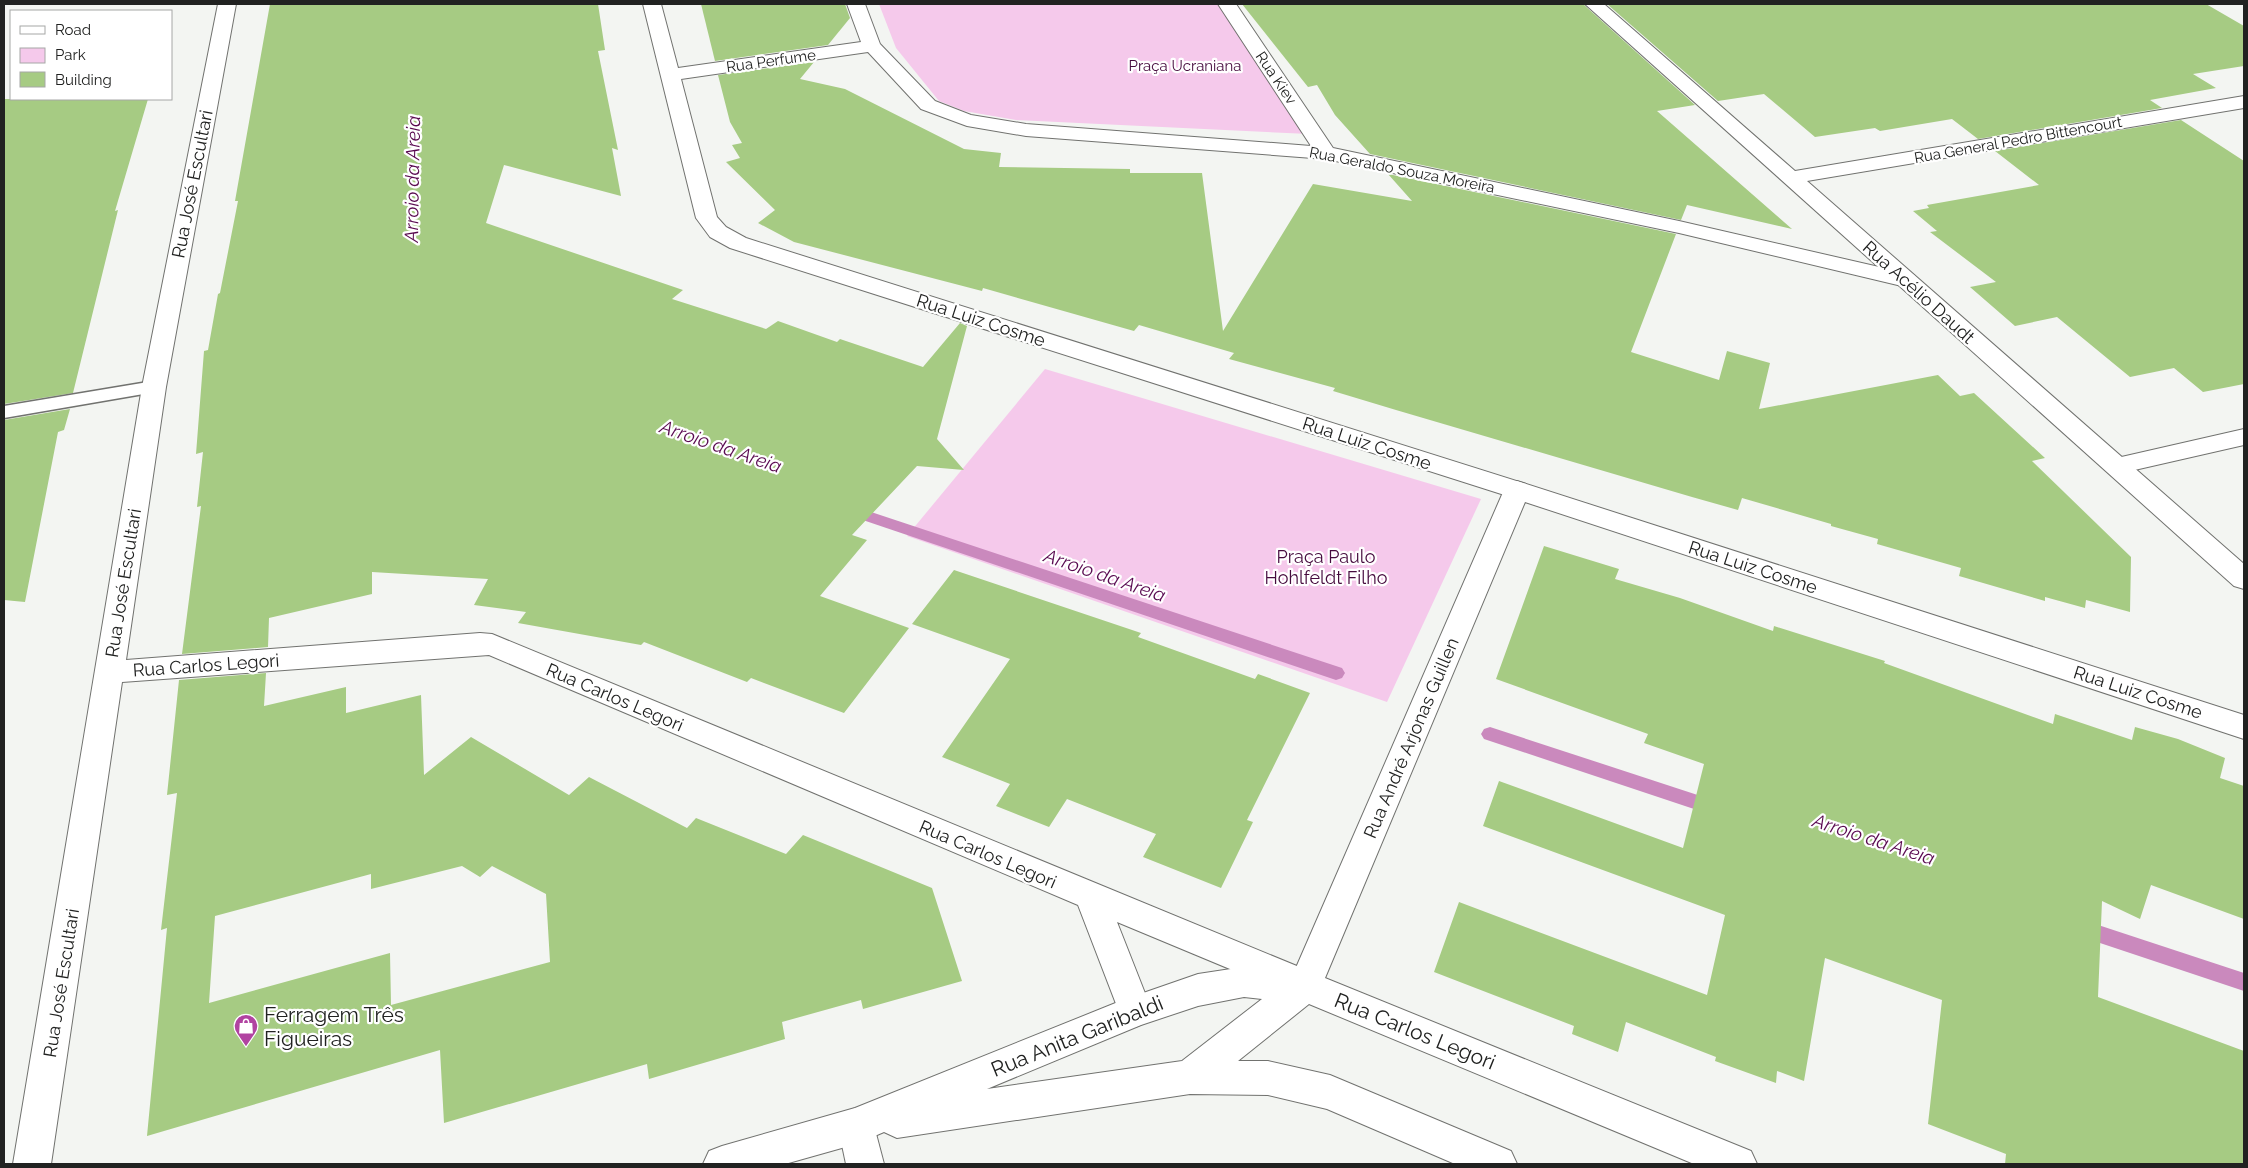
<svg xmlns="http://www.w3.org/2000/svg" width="2248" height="1168" viewBox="0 0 2248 1168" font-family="Raleway,sans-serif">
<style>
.green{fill:#f5c9eb}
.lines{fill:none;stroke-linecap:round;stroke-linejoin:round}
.stream{fill:#ca89bd;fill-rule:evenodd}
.building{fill:#a6cb83;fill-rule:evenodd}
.lane-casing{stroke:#71726f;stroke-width:3}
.street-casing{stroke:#71726f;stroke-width:2}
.secondary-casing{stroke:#71726f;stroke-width:2}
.lane{fill:#fff;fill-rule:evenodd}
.street{fill:#fff;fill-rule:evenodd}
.secondary{fill:#fff;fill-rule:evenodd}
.labels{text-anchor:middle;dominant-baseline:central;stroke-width:4.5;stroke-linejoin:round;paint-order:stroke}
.far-street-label{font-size:15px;fill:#212221;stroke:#fff}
.far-park-label{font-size:15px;fill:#460b3e;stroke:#fff}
.street-label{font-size:18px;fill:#212221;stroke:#fff}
.park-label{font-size:18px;fill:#460b3e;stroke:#fff}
.water-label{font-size:19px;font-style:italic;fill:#590950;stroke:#fff}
.near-poi-label{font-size:21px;fill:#212221;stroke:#fff;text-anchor:start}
.near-street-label{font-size:21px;fill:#212221;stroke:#fff}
</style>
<rect width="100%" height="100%" fill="#f3f5f2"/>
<!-- green -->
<g class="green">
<polygon points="879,4 1220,4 1309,134 1016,120 964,111 939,101 896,48"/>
<polygon points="1045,369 1481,499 1387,702 907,536"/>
</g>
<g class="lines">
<!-- stream -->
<g class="stream">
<polygon points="850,505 1342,668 1345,673 1342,678 1336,680 1330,678 845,514 842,510 845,506"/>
<polygon points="1490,727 1722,803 1724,808 1722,813 1715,816 1484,739 1481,734 1484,729"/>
<polygon points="2080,919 2244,973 2244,991 2073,934 2070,928 2073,922"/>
</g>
</g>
<!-- building -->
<g class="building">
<polygon points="270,4 598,4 605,50 598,51 618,150 612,148 621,196 504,165 486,223 683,290 672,299 766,329 778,321 837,342 840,339 923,367 960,323 967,326 937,439 964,470 917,466 852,535 867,540 820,596 909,628 844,713 751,678 747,682 644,642 641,645 518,623 526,612 474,605 488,579 372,572 372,594 269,618 268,647 182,654 201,506 197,507 203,452 196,454 204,351 208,350 218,294 220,293 238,201 235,201"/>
<polygon points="701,4 845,4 850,18 828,45 715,61"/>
<polygon points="1242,4 1583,4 1695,105 1657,111 1792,229 1687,205 1681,220 1370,154 1335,115 1317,85 1308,87"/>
<polygon points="1607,4 2206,4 2244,26 2244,66 2193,74 2216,88 2150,100 2162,108 1978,139 1952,119 1880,131 1875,128 1815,137 1764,94 1718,101"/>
<polygon points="814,62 800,79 845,89 964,149 1001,153 999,167 1130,169 1130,173 1202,173 1223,331 1313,184 1412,201 1388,174 1676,234 1631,352 1719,380 1727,351 1770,363 1759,409 1938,375 1960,396 1974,393 2045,458 2032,461 2131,557 2130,612 2086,600 2085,608 2045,597 2045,601 1959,576 1961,568 1877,544 1878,539 1831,526 1831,524 1742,498 1738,510 1692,497 1396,410 1333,391 1335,388 1229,359 1234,353 1139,325 1134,331 983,288 982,291 794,242 758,223 775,210 726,162 740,158 732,145 742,143 730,122 718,75"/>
<polygon points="4,99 148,99 115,211 118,210 73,393 4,404"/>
<polygon points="2181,120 2244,161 2244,384 2203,392 2174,368 2130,377 2057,317 2015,326 1970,287 1996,282 1930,232 1937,231 1913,211 1929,208 1927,205 2039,185 1995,151"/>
<polygon points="70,409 64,430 58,432 25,602 4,600 4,420"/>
<polygon points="1544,546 1619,569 1615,579 1680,598 1773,631 1774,626 1885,661 1884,663 2053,724 2055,714 2132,740 2135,727 2178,739 2225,758 2220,778 2244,786 2244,919 2151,885 2140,919 2102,901 2098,997 2244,1051 2244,1164 2005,1164 2006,1154 1928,1124 1942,1000 1825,958 1804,1081 1777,1071 1776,1083 1715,1061 1716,1057 1626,1022 1618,1052 1572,1034 1574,1026 1434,972 1459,902 1707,995 1725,915 1483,826 1499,781 1683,848 1704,764 1644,743 1648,734 1496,679"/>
<polygon points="954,570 1141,633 1138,637 1255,679 1258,674 1310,693 1247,820 1253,822 1221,888 1143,857 1156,834 1067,799 1049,827 996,806 1010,784 942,757 1010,659 912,624"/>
<path d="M 266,673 L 264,706 L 346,687 L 346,713 L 421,695 L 424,775 L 471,737 L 569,795 L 589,777 L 687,828 L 696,818 L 786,854 L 803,835 L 932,888 L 962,981 L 863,1009 L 861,1000 L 782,1022 L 785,1039 L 649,1079 L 647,1064 L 444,1123 L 440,1050 L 147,1136 L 167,928 L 161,930 L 177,793 L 167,795 L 179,680 ZM 462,866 L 480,877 L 492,866 L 546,894 L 550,962 L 391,1005 L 390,953 L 209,1003 L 215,916 L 371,874 L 371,889 Z"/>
</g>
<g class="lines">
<!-- lane casing -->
<g class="lane-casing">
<polygon id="lane" points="154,381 161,383 164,387 161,391 4,418 4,406"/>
</g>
<!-- street casing -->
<g class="street-casing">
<g id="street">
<polygon points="218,4 236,4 166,387 126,660 480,633 492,634 1309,971 1314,982 1309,993 1297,997 1117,922 1152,1011 1147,1022 1135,1027 1123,1022 1078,905 489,655 122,682 51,1164 13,1164 142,387"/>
<polygon points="643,4 661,4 678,68 861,42 847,4 865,4 880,44 935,101 971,115 1026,124 1311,146 1218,4 1236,4 1333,148 1679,221 1914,275 1917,280 1914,285 1906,287 1679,233 1326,159 1026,136 967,126 921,109 868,52 681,79 717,217 726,227 746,238 1526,484 1530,490 1526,496 1517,499 730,248 710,237 696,218"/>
<polygon points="2244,429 2244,445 2117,474 2108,472 2104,466 2108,460 2117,458"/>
<polygon points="856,1108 869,1113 874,1126 884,1164 846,1164 838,1126 843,1113"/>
</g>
</g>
<!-- secondary casing -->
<g class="secondary-casing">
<g id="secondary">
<polygon points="1585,4 1604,4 1795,171 2244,96 2244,108 1807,181 2244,564 2244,589 2234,586"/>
<path d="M 1517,481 L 2244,715 L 2244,739 L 1525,502 L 1325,978 L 1751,1151 L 1757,1164 L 1694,1164 L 1309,1004 L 1238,1061 L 1268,1061 L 1330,1075 L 1511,1151 L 1517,1164 L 1455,1164 L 1327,1109 L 1268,1095 L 1190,1094 L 897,1138 L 884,1132 L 856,1144 L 785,1164 L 703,1164 L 709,1151 L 722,1146 L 855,1108 L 1123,1000 L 1198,974 L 1244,967 L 1295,970 L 1504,490 L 1508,484 ZM 1244,997 L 1262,999 L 1182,1061 L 987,1089 L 1141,1025 L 1198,1006 Z"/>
</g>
</g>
<!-- lane -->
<use href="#lane" class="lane"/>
<!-- street -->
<use href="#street" class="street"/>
<!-- secondary -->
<use href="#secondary" class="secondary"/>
</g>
<!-- icons -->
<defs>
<g id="shop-pin" transform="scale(1.25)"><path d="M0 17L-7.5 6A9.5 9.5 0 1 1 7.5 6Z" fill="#b143a1" stroke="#fff"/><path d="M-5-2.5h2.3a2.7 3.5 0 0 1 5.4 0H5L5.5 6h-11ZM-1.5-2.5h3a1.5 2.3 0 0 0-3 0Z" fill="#fff"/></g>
</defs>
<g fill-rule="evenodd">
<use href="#shop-pin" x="246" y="1026"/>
</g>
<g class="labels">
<!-- far-street labels -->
<g class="far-street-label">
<text transform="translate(771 61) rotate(-8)">Rua Perfume</text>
<text transform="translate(1276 78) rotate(56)">Rua Kiev</text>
<text transform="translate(2018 140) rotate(-10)">Rua General Pedro Bittencourt</text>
<text transform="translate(1402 170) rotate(11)">Rua Geraldo Souza Moreira</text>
</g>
<!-- far-park labels -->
<g class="far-park-label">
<text x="1185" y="66">Praça Ucraniana</text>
</g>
<!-- street labels -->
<g class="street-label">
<text transform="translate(192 184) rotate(-79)">Rua José Escultari</text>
<text transform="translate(1919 292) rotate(42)">Rua Acélio Daudt</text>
<text transform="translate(981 320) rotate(18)">Rua Luiz Cosme</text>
<text transform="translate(1367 443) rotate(18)">Rua Luiz Cosme</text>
<text transform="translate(1753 567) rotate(18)">Rua Luiz Cosme</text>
<text transform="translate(123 583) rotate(-81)">Rua José Escultari</text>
<text transform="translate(206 665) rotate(-4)">Rua Carlos Legori</text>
<text transform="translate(2138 692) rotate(18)">Rua Luiz Cosme</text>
<text transform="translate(615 697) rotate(23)">Rua Carlos Legori</text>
<text transform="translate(1411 738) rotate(-67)">Rua André Arjonas Guillen</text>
<text transform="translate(988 854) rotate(23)">Rua Carlos Legori</text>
<text transform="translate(61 983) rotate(-81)">Rua José Escultari</text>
</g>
<!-- park labels -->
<g class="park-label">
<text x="1326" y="556">Praça Paulo<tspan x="1326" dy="21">Hohlfeldt Filho</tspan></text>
</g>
<!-- water labels -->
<g class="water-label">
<text transform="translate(412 179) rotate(-89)">Arroio da Areia</text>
<text transform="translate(721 446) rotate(19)">Arroio da Areia</text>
<text transform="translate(1105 575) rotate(19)">Arroio da Areia</text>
<text transform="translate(1874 839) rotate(18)">Arroio da Areia</text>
</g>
<!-- near-poi labels -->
<g class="near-poi-label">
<text x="264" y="1014">Ferragem Três<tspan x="264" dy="24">Figueiras</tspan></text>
</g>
<!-- near-street labels -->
<g class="near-street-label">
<text transform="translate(1415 1031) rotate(22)">Rua Carlos Legori</text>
<text transform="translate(1077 1036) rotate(-22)">Rua Anita Garibaldi</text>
</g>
</g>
<!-- border -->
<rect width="2248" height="1168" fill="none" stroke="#212221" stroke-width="10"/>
<!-- legend -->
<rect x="10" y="10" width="162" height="90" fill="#ffffff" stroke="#a6a7a6"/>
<rect x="20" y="26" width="25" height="8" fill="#ffffff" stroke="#a6a7a6"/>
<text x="55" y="35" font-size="15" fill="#212221">Road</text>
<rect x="20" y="48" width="25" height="15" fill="#f5c9eb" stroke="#a6a7a6"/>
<text x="55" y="60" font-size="15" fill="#212221">Park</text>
<rect x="20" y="72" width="25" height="15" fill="#a6cb83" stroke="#a6a7a6"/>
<text x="55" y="85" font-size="15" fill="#212221">Building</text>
</svg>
